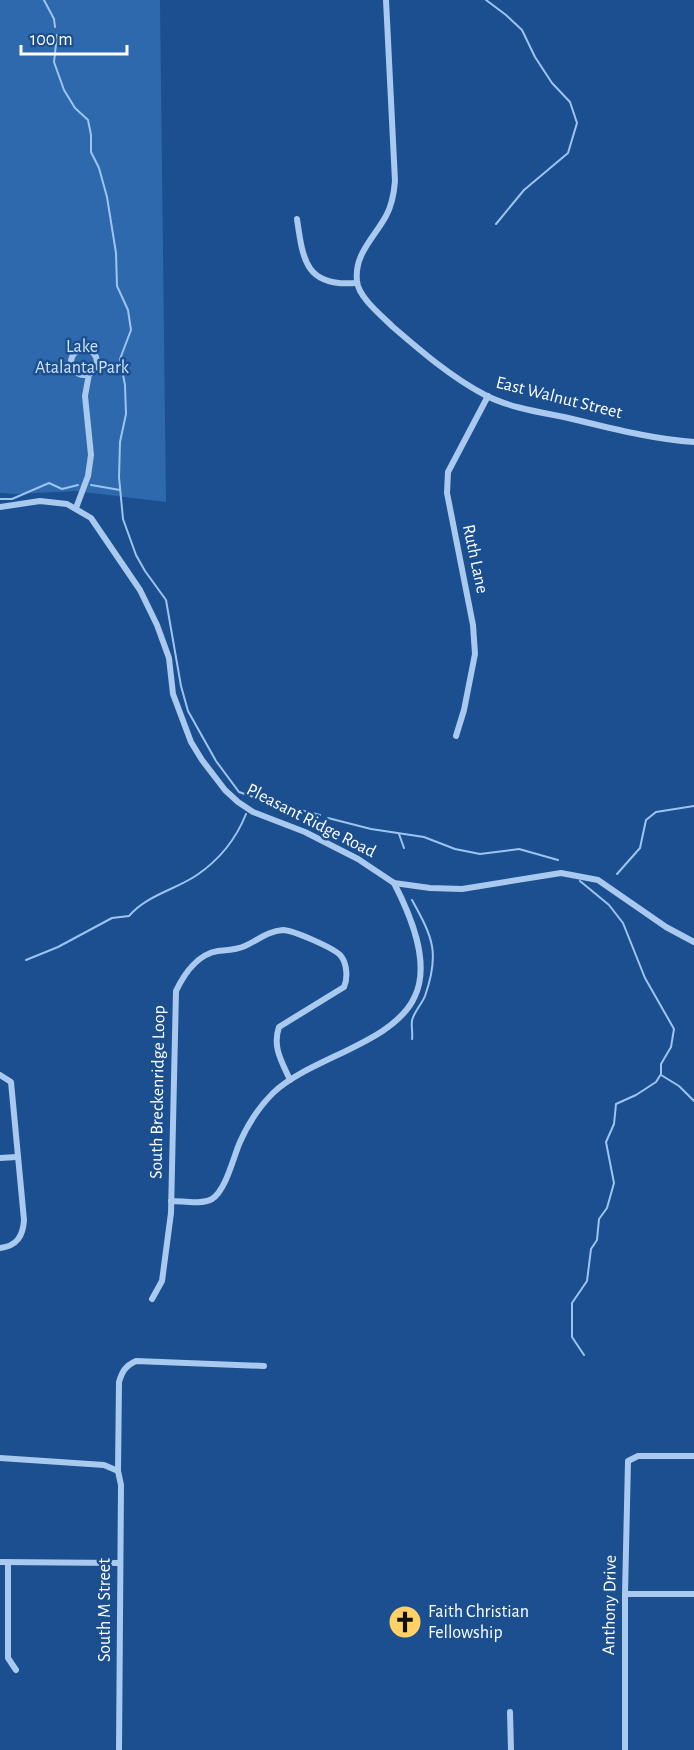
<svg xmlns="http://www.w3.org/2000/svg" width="694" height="1750" viewBox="0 0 694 1750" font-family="'Alegreya Sans',sans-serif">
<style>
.green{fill:#2e69ad}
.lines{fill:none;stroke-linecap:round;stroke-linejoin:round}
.stream{stroke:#9cc4f0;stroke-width:2}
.minor{stroke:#a9c9ee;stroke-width:6}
.labels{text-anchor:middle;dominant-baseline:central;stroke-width:5;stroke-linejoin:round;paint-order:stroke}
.park-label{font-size:18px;fill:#cfe3fa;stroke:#1b4f8f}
.street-label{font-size:18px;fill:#fff;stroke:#1b4f8f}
.poi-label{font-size:18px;fill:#fff;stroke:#1b4f8f;text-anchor:start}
</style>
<rect width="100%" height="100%" fill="#1b4f8f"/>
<!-- green -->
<polygon class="green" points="0,0 160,0 166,502 75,491 16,494 0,493"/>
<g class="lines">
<!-- stream -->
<g class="stream">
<polyline points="44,0 54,19 55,27"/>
<polyline points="486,0 506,15 522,30 535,57 552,83 570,102 577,123 568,153 524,190 496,224"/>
<polyline points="57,35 54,62 64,90 75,108 88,120 91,135 91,152 99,168 107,197 116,253 117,286 128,310 131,330 120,359 125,385 126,414 120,442 119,477 123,519 136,555 145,571 166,600 181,686 188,711 216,761 239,792 268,802 320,815"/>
<polyline points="91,485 120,490"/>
<polyline points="0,499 12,499 49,483 62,489 78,485"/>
<polyline points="328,818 371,829 424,837 455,849 480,854 519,849 558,860"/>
<polyline points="399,834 404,848"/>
<polyline points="617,874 640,848 646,820 656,812 694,806"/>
<polyline points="580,881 609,905 623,923 645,978 674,1029 671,1047 661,1064 661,1074 656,1082 636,1095 616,1104 614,1124 606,1142 614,1183 607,1208 599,1219 597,1240 591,1249 587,1281 572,1303 572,1337 584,1355"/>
<path d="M 26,960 L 58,947 L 112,918 L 129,916 C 147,895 175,890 197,875 C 219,860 236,839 246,814"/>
<path d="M 412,1039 C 413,1032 411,1027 412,1021 C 413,1013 422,1004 425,996 C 440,953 433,938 412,900"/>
<polyline points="661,1075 679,1086 694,1101"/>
</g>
<!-- minor -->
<g class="minor">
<path d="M 386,0 L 395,181 C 394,194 392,205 386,216 C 374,238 354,254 357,281 C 358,297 382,316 393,327 C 422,352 451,377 485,395 C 508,407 538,412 564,417 C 607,427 650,439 694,442"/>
<path d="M 297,219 C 303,261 306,287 356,283"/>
<circle cx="84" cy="362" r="13"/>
<polyline points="0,507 40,501 67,504 91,518 140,590 157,625 169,658 173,694 191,742 202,760 225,790 238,802 253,812 305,832 358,859 394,883 430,888 462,889 561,873 598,880 666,927 694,942"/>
<polyline points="76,508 88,476 91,455 85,396 89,374"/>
<polyline points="456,736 464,710 475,654 473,625 447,493 448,472 488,396"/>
<path d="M 0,1075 L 11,1082 L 24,1220 C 23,1236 17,1246 0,1248"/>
<polyline points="0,1158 17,1157"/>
<path d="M 171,1201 C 183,1201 201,1205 212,1199 C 226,1190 233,1158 240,1142 C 248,1124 259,1107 273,1093 C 309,1058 395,1043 415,996 C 431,962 410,914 394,883"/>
<path d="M 152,1299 L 162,1281 L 171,1213 L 176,991 C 184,974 198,954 218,951 C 227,950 236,950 245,946 C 258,940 268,931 283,930 C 293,930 336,949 341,956 C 347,964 348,978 344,987 L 279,1027 C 272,1047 282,1062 290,1080"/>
<polyline points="0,1458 104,1465 118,1471"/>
<polyline points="0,1562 120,1563"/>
<polyline points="8,1562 8,1658 16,1670"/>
<polyline points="625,1594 694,1594"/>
<polyline points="510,1712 511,1750"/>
<path d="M 119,1750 L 121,1485 L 118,1471 L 119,1382 C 122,1372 125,1366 136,1361 L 264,1366"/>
<polyline points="625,1750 625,1594 628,1461 638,1456 694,1456"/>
</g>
</g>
<!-- icons -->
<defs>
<g id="church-disc" transform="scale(1.725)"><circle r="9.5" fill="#ffd166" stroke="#1b4f8f"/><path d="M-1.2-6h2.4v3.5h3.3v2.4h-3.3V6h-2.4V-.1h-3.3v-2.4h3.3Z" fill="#111"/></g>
</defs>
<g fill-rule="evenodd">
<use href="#church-disc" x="405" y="1622"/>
</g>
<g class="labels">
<!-- park labels -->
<g class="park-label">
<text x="82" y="347">Lake<tspan x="82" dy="21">Atalanta Park</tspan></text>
</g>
<!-- street labels -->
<g class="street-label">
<text transform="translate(559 398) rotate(14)">East Walnut Street</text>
<text transform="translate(475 559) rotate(78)">Ruth Lane</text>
<text transform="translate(311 821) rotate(27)">Pleasant Ridge Road</text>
<text transform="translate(158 1092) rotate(-89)">South Breckenridge Loop</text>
<text transform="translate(610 1605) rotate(-89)">Anthony Drive</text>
<text transform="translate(105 1610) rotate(-90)">South M Street</text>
</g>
<!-- poi labels -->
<g class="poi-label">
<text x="428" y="1612">Faith Christian<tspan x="428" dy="21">Fellowship</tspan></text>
</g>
</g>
<!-- scale -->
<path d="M21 45v9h106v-9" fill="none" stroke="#ffffff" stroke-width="3"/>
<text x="30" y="45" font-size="18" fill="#ffffff" stroke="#1b4f8f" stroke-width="4.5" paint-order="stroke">100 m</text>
</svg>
